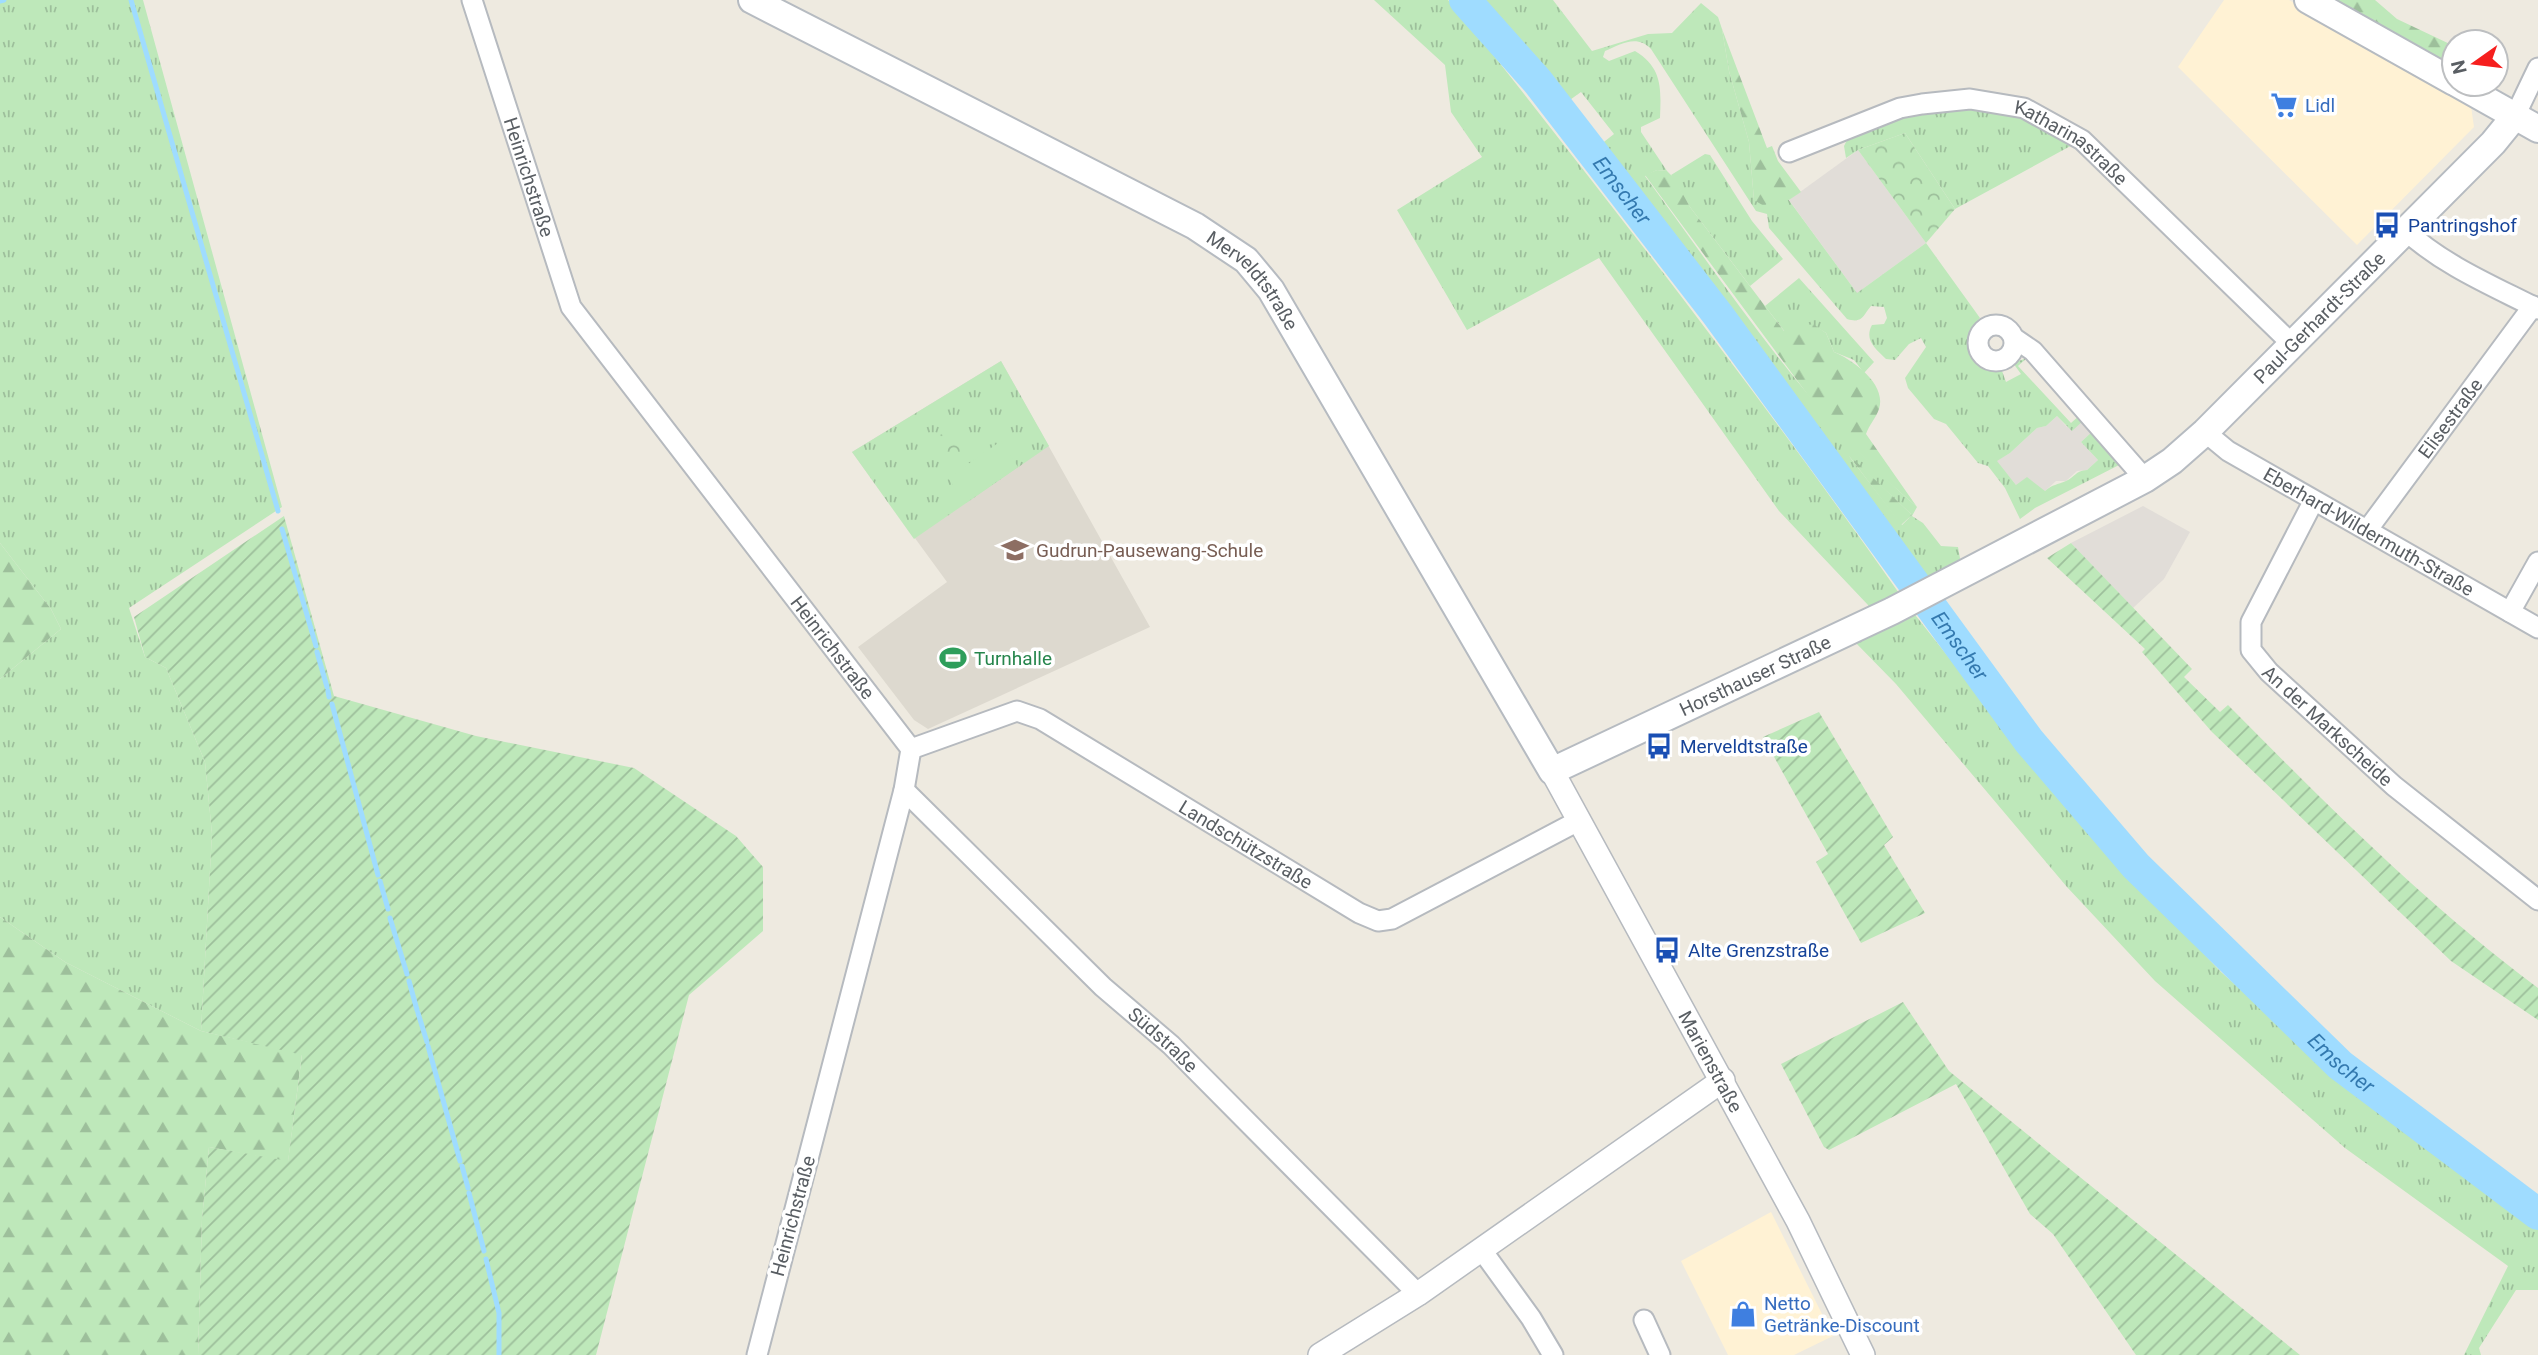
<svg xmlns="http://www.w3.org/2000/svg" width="2538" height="1355" viewBox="0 0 2538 1355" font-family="Roboto,sans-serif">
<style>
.commercial{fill:#fff2d4}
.industrial{fill:#e1ddd8}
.education{fill:#ddd9cf}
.grass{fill:url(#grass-tufts);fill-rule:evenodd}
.forest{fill:url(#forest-firs)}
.park{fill:url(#park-crowns)}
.garden{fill:url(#garden-furrows)}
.pitch{fill:#bee8ba}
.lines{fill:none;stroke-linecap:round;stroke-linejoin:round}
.stream{stroke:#9fdcff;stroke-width:5}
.river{stroke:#9fdcff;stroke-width:32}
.minor-casing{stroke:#b6babf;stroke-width:23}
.tertiary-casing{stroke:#b6babf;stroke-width:26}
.secondary-casing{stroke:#b6bbc1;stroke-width:30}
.minor{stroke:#fff;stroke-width:19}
.tertiary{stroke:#fff;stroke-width:23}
.secondary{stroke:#fff;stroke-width:26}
.labels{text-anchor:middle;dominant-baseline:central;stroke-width:7;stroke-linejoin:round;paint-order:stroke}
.shop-label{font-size:19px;fill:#366cbe;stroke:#fff;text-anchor:start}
.street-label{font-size:19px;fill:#595e63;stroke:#fff}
.transit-label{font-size:19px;fill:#164399;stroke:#fff;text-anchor:start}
.education-label{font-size:19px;fill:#785e54;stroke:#fff;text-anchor:start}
.leisure-label{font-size:19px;fill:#27864d;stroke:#fff;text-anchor:start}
.water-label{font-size:21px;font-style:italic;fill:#3379af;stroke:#fff}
</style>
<defs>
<pattern id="grass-tufts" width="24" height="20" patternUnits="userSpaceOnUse" patternTransform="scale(1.75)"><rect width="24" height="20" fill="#bee8ba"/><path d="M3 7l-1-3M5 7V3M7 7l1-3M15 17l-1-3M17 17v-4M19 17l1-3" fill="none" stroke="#9dbf9b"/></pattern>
<pattern id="forest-firs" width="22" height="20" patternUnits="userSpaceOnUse" patternTransform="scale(1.75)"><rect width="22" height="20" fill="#bee8ba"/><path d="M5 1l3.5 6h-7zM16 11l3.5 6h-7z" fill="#9dbf9b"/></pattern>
<pattern id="park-crowns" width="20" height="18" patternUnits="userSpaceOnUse" patternTransform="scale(1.75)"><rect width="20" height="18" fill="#bee8ba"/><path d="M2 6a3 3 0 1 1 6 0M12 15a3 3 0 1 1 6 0" fill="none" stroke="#9dbf9b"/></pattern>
<pattern id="garden-furrows" width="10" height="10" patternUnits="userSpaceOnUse" patternTransform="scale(1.75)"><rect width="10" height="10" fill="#bee8ba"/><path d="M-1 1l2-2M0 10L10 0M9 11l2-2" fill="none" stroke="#9dbf9b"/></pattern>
</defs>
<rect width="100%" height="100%" fill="#eeeae0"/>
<!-- commercial -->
<g class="commercial">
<polygon points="2224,0 2289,0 2474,104 2471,106 2474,127 2357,245 2178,67"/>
<polygon points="1771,1212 1833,1336 1794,1355 1728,1355 1681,1261"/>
</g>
<!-- industrial -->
<g class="industrial">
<polygon points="1858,150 1926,243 1857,293 1789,200"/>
<polygon points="2057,416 2067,427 2084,420 2094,430 2081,442 2098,460 2087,470 2077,471 2066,481 2056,481 2045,491 2017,486 1996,461 2010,453 2037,428 2046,426"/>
<polygon points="2143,506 2190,532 2164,579 2133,608 2071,543"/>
</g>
<!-- education -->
<polygon class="education" points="1001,361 1150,627 928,729 914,720 858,647 947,582 852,452"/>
<!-- grass -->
<g class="grass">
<polygon points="0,0 143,0 282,507 129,608 145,657 166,668 205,762 212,834 201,1031 65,962 0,917 0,679 61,629 51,609 0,543"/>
<path d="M 1374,0 L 1448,0 L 1461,14 C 1612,205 1761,396 1901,596 L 1869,611 L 1868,605 L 1779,511 L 1599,258 L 1467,330 L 1397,210 L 1482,157 L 1451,112 L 1445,65 Z"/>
<path d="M 1484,0 L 1553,0 L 1592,51 L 1648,34 L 1672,33 L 1701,3 L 1718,17 L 1722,29 L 1729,71 L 1749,142 L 1754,200 L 1782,196 L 1788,199 L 1857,293 L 1926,243 L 1980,318 C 1960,339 1968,374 2002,371 L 2006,382 L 2021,374 L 2013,363 L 2027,358 L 2018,366 L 2071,423 L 2080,415 L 2084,420 L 2072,431 L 2057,416 L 2046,426 L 2037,428 L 2010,453 L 1997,461 L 2016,485 L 2027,477 L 2045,491 C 2053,484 2057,485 2066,481 C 2075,477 2075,471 2087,470 L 2098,460 L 2081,442 L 2094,430 L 2121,464 L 2035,508 L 2020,519 L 2005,488 L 1988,466 L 1978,463 L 1946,424 L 1934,419 L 1908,388 L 1905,378 L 1926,347 L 1921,338 L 1909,344 L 1895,360 L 1886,359 C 1875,348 1864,340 1872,325 L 1884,324 L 1887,318 L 1884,307 L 1871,306 C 1863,315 1863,324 1847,319 L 1769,228 L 1767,214 L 1756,211 L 1651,49 C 1637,34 1621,44 1605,51 L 1603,57 L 1609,61 L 1635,51 C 1663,68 1661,89 1660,118 L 1641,127 L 1641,132 L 1667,171 L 1657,170 L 1645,176 C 1729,290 1809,414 1917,507 L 1912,516 L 1923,523 L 1941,546 L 1958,547 L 1961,564 L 1924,584 L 1600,145 L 1614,134 L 1581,92 L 1567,102 L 1524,43 ZM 1849,456 L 1912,515 L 1902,525 Z"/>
<polygon points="1969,107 2023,116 2076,143 1955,209 1905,133 1858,150 1846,158 1844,146 1847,140 1905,115"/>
<polygon points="1705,154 1710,155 1752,221 1783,259 1750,286 1690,207 1671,175"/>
<polygon points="1799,278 1874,362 1864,373 1854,360 1834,352 1826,333 1813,325 1785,332 1765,306"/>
<polygon points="1001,361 1049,446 914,539 852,452"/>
<polygon points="1912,611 2086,831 2221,972 2359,1094 2538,1227 2538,1290 2516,1290 2479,1348 2481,1355 2464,1355 2508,1266 2345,1148 2155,981 2067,887 1896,684 1853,640"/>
</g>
<!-- forest -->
<g class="forest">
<polygon points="2334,0 2375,0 2397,19 2454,46 2454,66"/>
<polygon points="1722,29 1767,148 1772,146 1778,161 1801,192 1789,200 1777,197 1764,206 1754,200 1749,142 1729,71"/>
<path d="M 1657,170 L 1667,171 L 1674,178 L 1690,207 L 1784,331 L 1813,324 L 1826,333 L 1834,352 C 1853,360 1887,384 1879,409 C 1876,418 1869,425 1866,434 L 1917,507 L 1883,477 L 1825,418 L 1645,175 Z"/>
<polygon points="1847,453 1912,515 1901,525"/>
<polygon points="0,543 51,609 61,629 0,679"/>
<polygon points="0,917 65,962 201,1031 302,1054 288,1162 209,1147 202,1219 198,1355 0,1355"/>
</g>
<!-- park -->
<g class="park">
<polygon points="1905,133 1955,209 1926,243 1858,150"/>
<polygon points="963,430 970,454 943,458 933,451 934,441 939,435"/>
</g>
<!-- garden -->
<g class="garden">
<polygon points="284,516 334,696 476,736 634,768 736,836 763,867 763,931 689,995 596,1355 198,1355 202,1219 209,1147 288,1161 302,1055 201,1031 212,834 205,762 166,668 145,657 134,617"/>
<path d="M 2071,543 L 2192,669 L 2184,677 L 2220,712 L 2228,705 C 2327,805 2426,905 2538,988 L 2538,1020 L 2451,961 L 2212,732 L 2142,652 L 2145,649 L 2047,558 Z"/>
<polygon points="1819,712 1893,837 1884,845 1925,913 1861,943 1816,862 1828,854 1763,737"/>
<polygon points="1903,1002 1949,1071 2300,1355 2136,1355 2053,1234 2030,1214 1956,1084 1829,1150 1824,1147 1781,1064"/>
</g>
<!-- pitch -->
<polygon class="pitch" points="1001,441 1018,467 966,503 948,478"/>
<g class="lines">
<!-- stream -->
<g class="stream">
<polyline points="131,0 278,511"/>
<polyline points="0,1 4,0"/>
<polyline points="282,529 316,646"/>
<polyline points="317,652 327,687"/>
<polyline points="328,691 329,697"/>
<polyline points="332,704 378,875"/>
<polyline points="380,881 388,909"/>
<polyline points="390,918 407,974"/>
<polyline points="409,981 417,1010"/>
<polyline points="418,1013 427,1042"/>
<polyline points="428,1046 460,1161"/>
<polyline points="462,1166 468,1188"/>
<polyline points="469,1193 484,1251"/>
<polyline points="486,1259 499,1313 499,1355"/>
</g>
<!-- river -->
<path class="river" id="s1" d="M 1465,0 L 1538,82 L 1718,315 L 2029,741 L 2136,866 L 2340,1065 L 2538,1214"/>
<!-- minor casing -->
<g class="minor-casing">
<g id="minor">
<path id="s2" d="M 472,0 L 571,307 L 911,749 L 904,790 L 757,1355"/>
<polyline points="2515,116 2538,68"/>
<path id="s3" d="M 1789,152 L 1900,108 L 1922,104 L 1970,99 L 2024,108 L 2082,140 L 2293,345"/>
<path d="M 2406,231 C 2445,266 2491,285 2538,309"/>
<circle cx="1996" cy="343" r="18"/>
<polyline points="2014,338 2033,351 2145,479"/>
<path id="s4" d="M 2205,432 L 2228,451 L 2538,628"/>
<path id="s5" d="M 2313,502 L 2251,622 L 2251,650 L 2269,672 L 2394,786 L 2538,900"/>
<path id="s6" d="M 2368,529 L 2533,306"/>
<polyline points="2510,612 2538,562"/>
<path id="s7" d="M 911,749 L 1017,711 L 1040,719 L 1359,913 L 1378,921 L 1392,919 L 1580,820"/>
<path id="s8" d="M 904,790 L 1103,987 L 1171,1045 L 1418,1294"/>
<polyline points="1481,1249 1531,1318 1553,1355"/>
<polyline points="1644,1320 1660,1355"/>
</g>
</g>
<!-- tertiary casing -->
<g class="tertiary-casing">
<g id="tertiary">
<path id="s9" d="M 1552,771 L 1798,1221 L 1863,1355"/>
<polyline points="1320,1355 1418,1294 1723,1080"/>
</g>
</g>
<!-- secondary casing -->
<g class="secondary-casing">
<g id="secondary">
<path id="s10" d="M 752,0 L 1195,226 L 1246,260 L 1271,290 L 1552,771 L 1892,611 L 2145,479 L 2172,461 L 2205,432 L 2493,143 L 2515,116"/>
<polyline points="2308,0 2454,82"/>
<polyline points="2458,84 2538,129"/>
</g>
</g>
<!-- minor -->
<use href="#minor" class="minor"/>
<!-- tertiary -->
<use href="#tertiary" class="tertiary"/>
<!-- secondary -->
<use href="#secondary" class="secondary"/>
</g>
<!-- icons -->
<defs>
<g id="supermarket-bare" transform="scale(2.1)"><path d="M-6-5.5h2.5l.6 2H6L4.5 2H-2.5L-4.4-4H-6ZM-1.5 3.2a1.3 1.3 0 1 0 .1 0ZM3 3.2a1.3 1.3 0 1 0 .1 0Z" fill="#3f7fe0" stroke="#fff" stroke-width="2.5" paint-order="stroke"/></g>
<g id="bus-bare" transform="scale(2.1)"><path d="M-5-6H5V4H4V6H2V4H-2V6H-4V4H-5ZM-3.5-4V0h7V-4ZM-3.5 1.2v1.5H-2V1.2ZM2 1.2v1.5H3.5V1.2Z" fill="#1a4fb4" stroke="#fff" stroke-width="2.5" paint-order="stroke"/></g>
<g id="school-bare" transform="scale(2.1)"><path d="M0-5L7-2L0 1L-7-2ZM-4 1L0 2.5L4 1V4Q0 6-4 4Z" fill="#8d6e63" stroke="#fff" stroke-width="2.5" paint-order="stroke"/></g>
<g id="stadium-bare" transform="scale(2.1)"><path d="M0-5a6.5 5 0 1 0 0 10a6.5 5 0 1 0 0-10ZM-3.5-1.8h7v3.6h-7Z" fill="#2e9e5b" stroke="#fff" stroke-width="2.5" paint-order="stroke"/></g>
<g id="shop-bare" transform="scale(2.1)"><path d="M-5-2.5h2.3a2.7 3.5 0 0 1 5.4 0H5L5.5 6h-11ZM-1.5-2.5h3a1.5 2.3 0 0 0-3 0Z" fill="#3f7fe0" stroke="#fff" stroke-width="2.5" paint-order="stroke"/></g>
</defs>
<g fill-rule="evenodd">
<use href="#supermarket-bare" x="2284" y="105"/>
<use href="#bus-bare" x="2387" y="225"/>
<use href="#school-bare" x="1015" y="550"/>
<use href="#stadium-bare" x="953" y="658"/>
<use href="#bus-bare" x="1659" y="746"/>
<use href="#bus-bare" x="1667" y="950"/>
<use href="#shop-bare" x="1743" y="1314"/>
</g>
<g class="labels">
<!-- shop labels -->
<g class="shop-label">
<text x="2305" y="105">Lidl</text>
<text x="1764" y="1303">Netto<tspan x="1764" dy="22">Getränke-Discount</tspan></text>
</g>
<!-- street labels -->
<g class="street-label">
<text stroke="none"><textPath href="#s3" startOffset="303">Katharinastraße</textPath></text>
<text stroke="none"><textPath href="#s2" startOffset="186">Heinrichstraße</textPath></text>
<text stroke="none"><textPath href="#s10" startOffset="578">Merveldtstraße</textPath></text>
<text stroke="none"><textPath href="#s10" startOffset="2054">Paul-Gerhardt-Straße</textPath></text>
<text stroke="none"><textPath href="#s6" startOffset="138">Elisestraße</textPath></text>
<text stroke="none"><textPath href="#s4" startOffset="192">Eberhard-Wildermuth-Straße</textPath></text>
<text stroke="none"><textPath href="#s2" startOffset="752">Heinrichstraße</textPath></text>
<text stroke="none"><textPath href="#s10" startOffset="1379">Horsthauser Straße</textPath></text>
<text stroke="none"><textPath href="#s5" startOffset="271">An der Markscheide</textPath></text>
<text stroke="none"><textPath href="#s7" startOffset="378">Landschützstraße</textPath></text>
<text stroke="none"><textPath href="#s8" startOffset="360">Südstraße</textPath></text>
<text stroke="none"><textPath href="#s9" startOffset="331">Marienstraße</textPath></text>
<text transform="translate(793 1216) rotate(-75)">Heinrichstraße</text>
</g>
<!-- transit labels -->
<g class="transit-label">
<text x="2408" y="225">Pantringshof</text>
<text x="1680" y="746">Merveldtstraße</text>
<text x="1688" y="950">Alte Grenzstraße</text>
</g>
<!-- education labels -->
<g class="education-label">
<text x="1036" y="550">Gudrun-Pausewang-Schule</text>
</g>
<!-- leisure labels -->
<g class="leisure-label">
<text x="974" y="658">Turnhalle</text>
</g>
<!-- water labels -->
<g class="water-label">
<text stroke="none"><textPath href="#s1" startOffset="247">Emscher</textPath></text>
<text stroke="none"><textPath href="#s1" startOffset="814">Emscher</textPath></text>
<text stroke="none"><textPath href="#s1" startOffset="1381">Emscher</textPath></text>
</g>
</g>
<!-- north arrow -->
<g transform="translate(2475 63) rotate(256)"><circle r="33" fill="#ffffff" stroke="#bdbfc1" stroke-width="2"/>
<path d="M0-5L12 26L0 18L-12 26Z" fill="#f61f1e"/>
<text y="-10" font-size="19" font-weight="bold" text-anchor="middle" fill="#595e63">N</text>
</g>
</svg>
